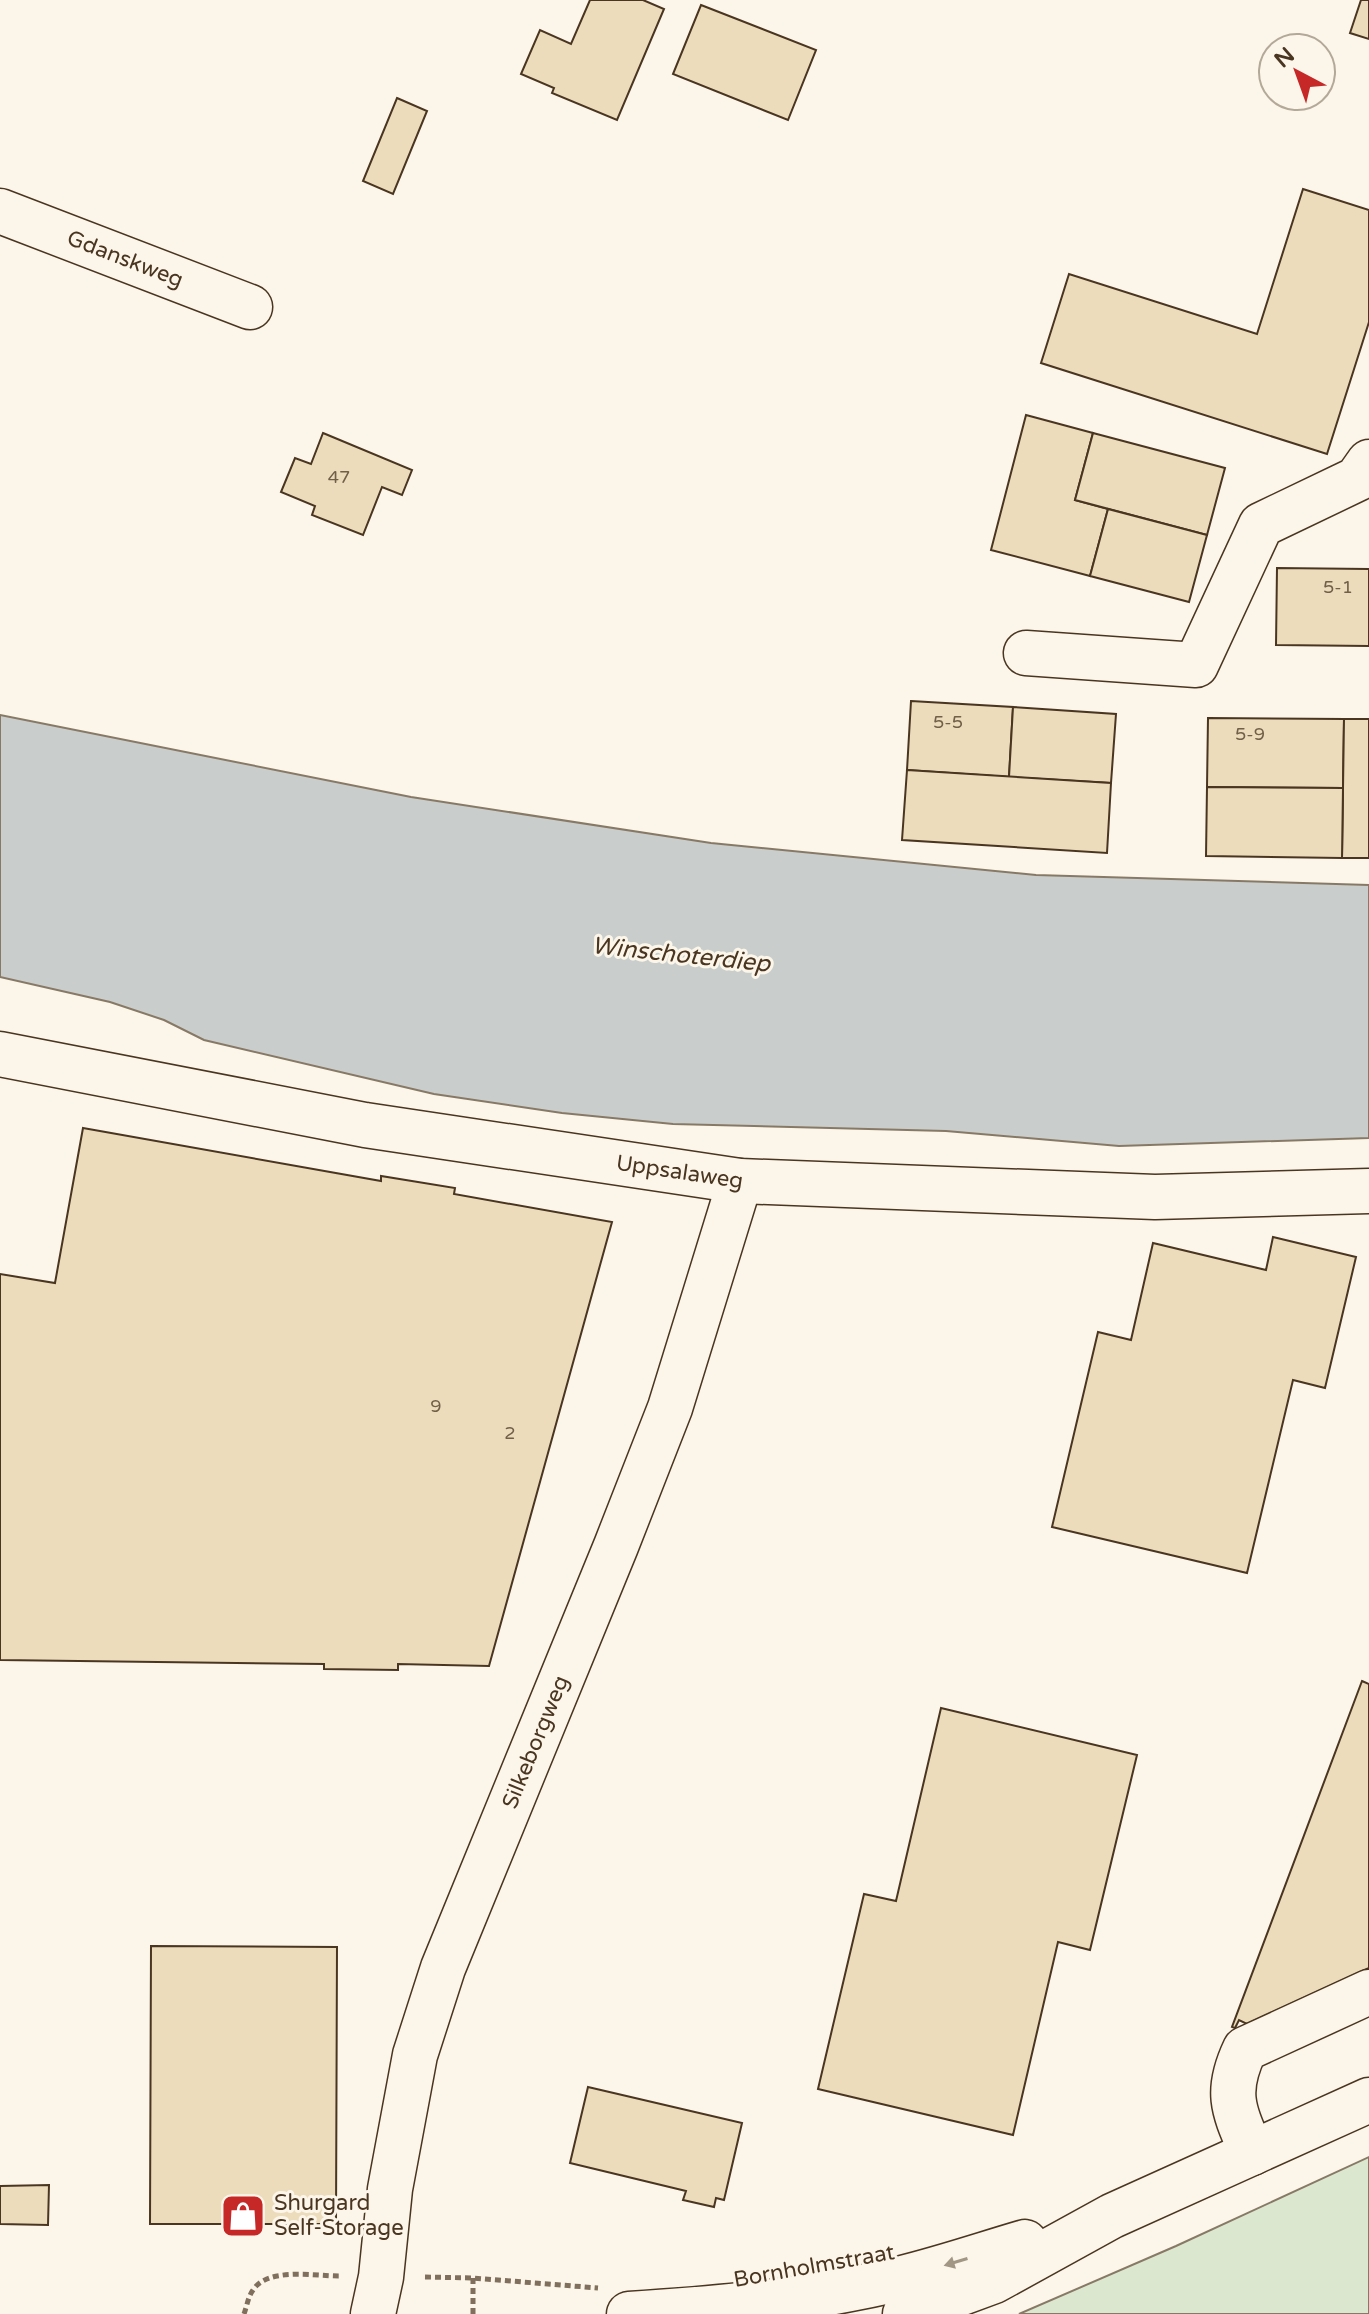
<svg xmlns="http://www.w3.org/2000/svg" width="1369" height="2314" viewBox="0 0 1369 2314" font-family="'Varela Round',sans-serif">
<style>
.green{fill:#dce7d0;stroke:#887966;stroke-width:2}
.water{fill:#c9cecd;stroke:#887966;stroke-width:2}
.building{fill:#ecdcbc;stroke:#4a3520;stroke-width:2}
.lines{fill:none;stroke-linecap:round;stroke-linejoin:round}
.minor-casing{stroke:#4a3520;stroke-width:47}
.path{stroke:#7f6f5c;stroke-width:5;stroke-dasharray:6 4;stroke-linecap:butt}
.minor{stroke:#fbf6e9;stroke-width:44}
.oneway{fill:#a29684}
.labels{text-anchor:middle;dominant-baseline:central;stroke-width:6;stroke-linejoin:round;paint-order:stroke}
.number-label{font-size:18px;fill:#725f47}
.street-label{font-size:22px;fill:#4a3520;stroke:#fbf6e9}
.poi-label{font-size:22px;fill:#4a3520;stroke:#fbf6e9;text-anchor:start}
.water-label{font-size:24px;font-style:italic;fill:#4a3520;stroke:#fbf6e9}
</style>
<rect width="100%" height="100%" fill="#fbf6e9"/>
<!-- green -->
<polygon class="green" points="1369,2157 1369,2314 1019,2314 1176,2246"/>
<!-- water -->
<polygon class="water" points="0,715 411,797 711,843 1036,875 1369,885 1369,1138 1119,1146 946,1131 673,1124 562,1113 434,1094 204,1040 164,1020 110,1002 0,977"/>
<!-- building -->
<g class="building">
<polygon points="590,0 643,0 664,9 617,120 552,93 554,88 521,74 540,30 571,44"/>
<polygon points="1361,0 1369,0 1369,39 1350,33"/>
<polygon points="701,5 816,50 788,120 673,74"/>
<polygon points="397,98 427,111 393,194 363,181"/>
<polygon points="1303,189 1369,210 1369,322 1327,454 1041,363 1069,274 1257,334"/>
<polygon points="1026,415 1093,433 1075,500 1108,509 1090,576 991,550"/>
<polygon points="323,433 412,470 402,495 382,487 363,535 312,515 315,506 281,492 295,458 311,464"/>
<polygon points="1093,433 1225,468 1207,535 1075,500"/>
<polygon points="1108,509 1207,535 1189,602 1090,576"/>
<polygon points="1277,568 1369,569 1369,646 1276,645"/>
<polygon points="911,701 1013,707 1009,777 907,770"/>
<polygon points="1013,707 1116,714 1111,783 1009,777"/>
<polygon points="1208,718 1344,719 1343,788 1207,787"/>
<polygon points="1344,719 1369,719 1369,858 1342,858"/>
<polygon points="907,770 1111,783 1107,853 902,840"/>
<polygon points="1207,787 1343,788 1342,858 1206,856"/>
<polygon points="83,1128 381,1181 381,1176 455,1188 454,1194 612,1222 489,1666 398,1664 398,1670 324,1669 324,1664 0,1660 0,1274 55,1283"/>
<polygon points="1273,1237 1356,1257 1325,1388 1293,1380 1247,1573 1052,1527 1098,1332 1131,1340 1153,1243 1266,1270"/>
<polygon points="1362,1681 1369,1684 1369,1968 1247,2024 1239,2020 1235,2028 1232,2027"/>
<polygon points="941,1708 1137,1755 1090,1950 1058,1942 1013,2135 818,2089 864,1894 896,1901"/>
<polygon points="151,1946 337,1947 336,2224 150,2224"/>
<polygon points="588,2087 742,2123 724,2200 716,2198 714,2207 683,2200 686,2191 570,2163"/>
<polygon points="49,2185 48,2225 0,2224 0,2186"/>
</g>
<g class="lines">
<!-- minor casing -->
<g class="minor-casing">
<g id="minor">
<path id="s1" d="M 0,211 L 250,307"/>
<polyline points="1026,653 1196,665 1261,525 1357,479 1369,462"/>
<path id="s2" d="M 0,1054 L 365,1125 L 740,1181 L 1155,1197 L 1369,1191"/>
<path d="M 1252,2153 C 1234,2111 1224,2093 1245,2049 L 1369,1992"/>
<path id="s3" d="M 373,2314 L 381,2277 L 390,2189 L 415,2055 L 443,1968 L 616,1546 L 670,1408 L 740,1181"/>
<path d="M 629,2314 C 721,2308 812,2300 902,2278 C 943,2268 984,2254 1025,2242"/>
<polyline points="905,2314 994,2281 1112,2216 1369,2100"/>
</g>
</g>
<!-- path -->
<g class="path">
<polyline points="425,2277 473,2278 598,2288"/>
<polyline points="473,2278 473,2314"/>
<path d="M 244,2314 C 247,2306 248,2297 253,2290 C 268,2267 314,2276 339,2276"/>
</g>
<!-- minor -->
<use href="#minor" class="minor"/>
</g>
<!-- one-way arrows -->
<defs><path id="oneway-solid" d="M-6-.8H1V-3.2L6.5 0L1 3.2V.8H-6Z" transform="scale(2)"/></defs>
<use class="oneway" href="#oneway-solid" transform="translate(956 2262) rotate(163)"/>
<!-- icons -->
<defs>
<g id="shop-square" transform="scale(2.3)"><rect x="-9" y="-9" width="18" height="18" rx="4" fill="#c62828" stroke="#fbf6e9"/><path d="M-5-2.5h2.3a2.7 3.5 0 0 1 5.4 0H5L5.5 6h-11ZM-1.5-2.5h3a1.5 2.3 0 0 0-3 0Z" fill="#fff"/></g>
</defs>
<g fill-rule="evenodd">
<use href="#shop-square" x="243" y="2216"/>
</g>
<g class="labels">
<!-- number labels -->
<g class="number-label">
<text x="339" y="477">47</text>
<text x="1338" y="587">5-1</text>
<text x="948" y="722">5-5</text>
<text x="1250" y="734">5-9</text>
<text x="436" y="1406">9</text>
<text x="510" y="1433">2</text>
</g>
<!-- street labels -->
<g class="street-label">
<text stroke="none"><textPath href="#s1" startOffset="134">Gdanskweg</textPath></text>
<text stroke="none"><textPath href="#s2" startOffset="690">Uppsalaweg</textPath></text>
<text stroke="none"><textPath href="#s3" startOffset="598">Silkeborgweg</textPath></text>
<text transform="translate(814 2266) rotate(-10)">Bornholmstraat</text>
</g>
<!-- poi labels -->
<g class="poi-label">
<text x="274" y="2203">Shurgard<tspan x="274" dy="25">Self-Storage</tspan></text>
</g>
<!-- water labels -->
<g class="water-label">
<text transform="translate(681 955) rotate(6)">Winschoterdiep</text>
</g>
</g>
<!-- north arrow -->
<g transform="translate(1297 72) rotate(319)"><circle r="38" fill="#fbf6e9" stroke="#b4a999" stroke-width="2"/>
<path d="M0-6L14 30L0 20L-14 30Z" fill="#c62828"/>
<text y="-12" font-size="22" font-weight="bold" text-anchor="middle" fill="#4a3520">N</text>
</g>
</svg>
